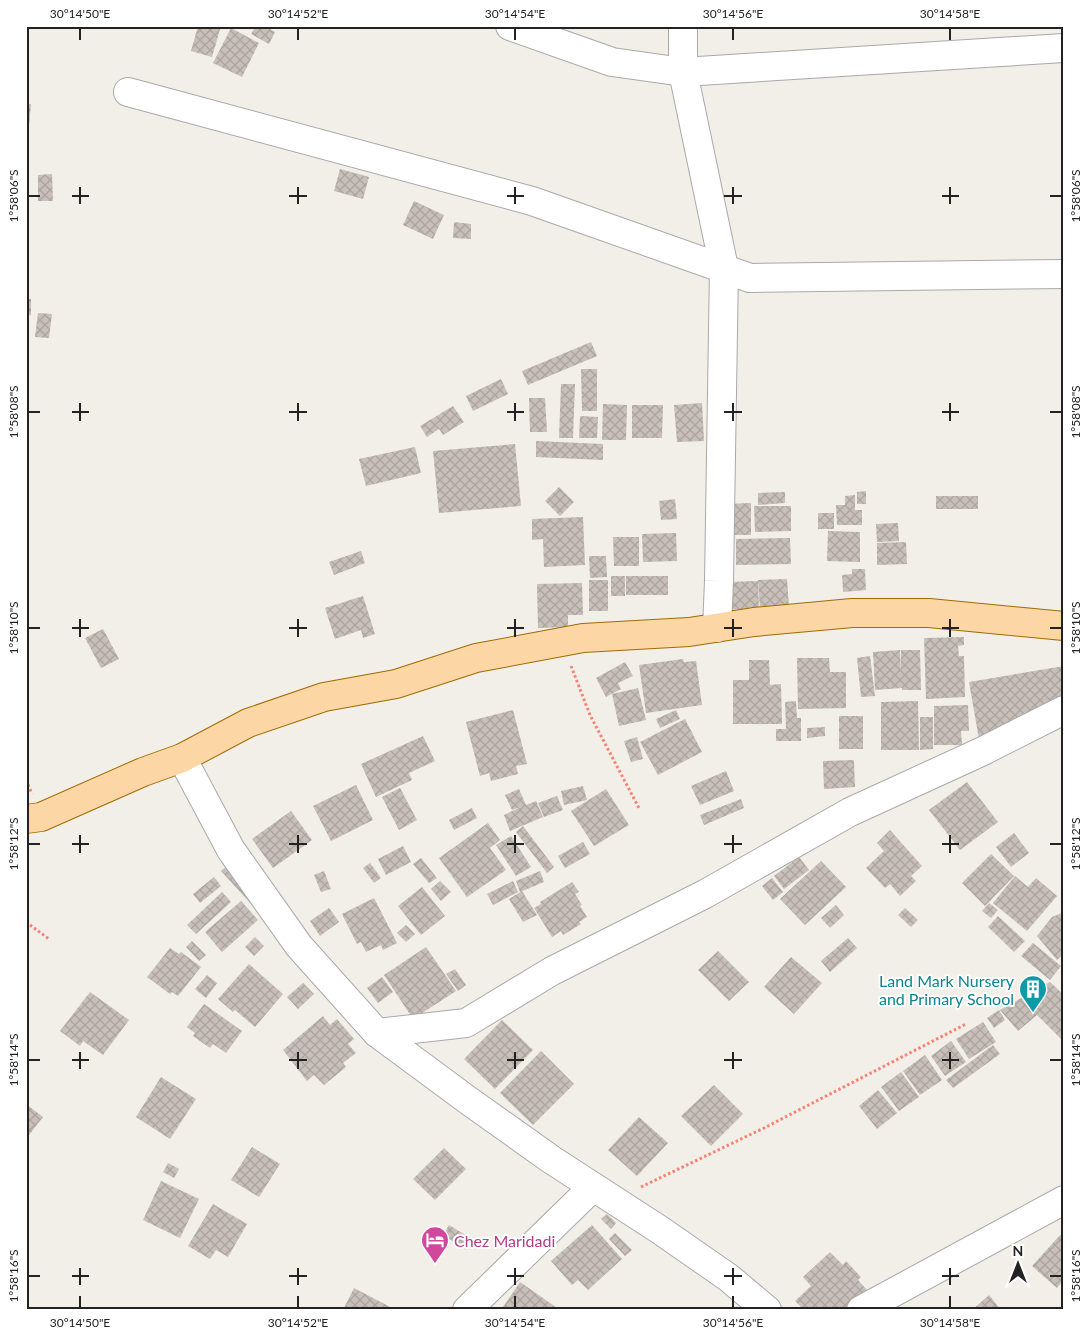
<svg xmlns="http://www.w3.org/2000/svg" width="1090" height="1336" viewBox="0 0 1090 1336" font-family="Lato,sans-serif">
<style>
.building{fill:url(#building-cross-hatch)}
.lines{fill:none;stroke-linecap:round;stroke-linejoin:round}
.minor-casing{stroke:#a9a9a9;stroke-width:30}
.major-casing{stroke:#a06b00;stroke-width:30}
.path{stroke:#fa8072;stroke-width:3;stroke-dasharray:2.5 2.5;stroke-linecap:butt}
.minor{stroke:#fff;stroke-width:28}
.major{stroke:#fcd6a4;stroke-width:28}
.ticks{fill:none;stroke:#222;stroke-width:2}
.labels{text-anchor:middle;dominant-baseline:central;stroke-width:4;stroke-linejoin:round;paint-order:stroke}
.culture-label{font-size:16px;fill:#0d838f;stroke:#fff;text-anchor:end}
.hotel-label{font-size:16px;fill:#b23c85;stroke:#fff;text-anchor:start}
.neatline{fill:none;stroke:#222;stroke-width:2}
.ticks-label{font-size:12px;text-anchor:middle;fill:#222}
</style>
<defs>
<pattern id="building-cross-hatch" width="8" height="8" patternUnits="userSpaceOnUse" patternTransform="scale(1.25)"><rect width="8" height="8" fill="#c7bfb8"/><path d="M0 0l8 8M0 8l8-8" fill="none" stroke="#aba49e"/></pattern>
</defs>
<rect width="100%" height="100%" fill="#f2efe9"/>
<!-- building -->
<g class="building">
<polygon points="198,26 221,26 212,57 191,51"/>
<polygon points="256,26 265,26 275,32 269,44 251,34"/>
<polygon points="231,28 259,43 242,77 213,63"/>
<polygon points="26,104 31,104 28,138 26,138"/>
<polygon points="340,169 369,177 363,199 334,191"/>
<polygon points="52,174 53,201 38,201 38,175"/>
<polygon points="414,201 444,215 433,239 403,225"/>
<polygon points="454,222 471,224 471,239 453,238"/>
<rect x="26" y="299" width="5" height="16"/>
<polygon points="38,313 52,314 49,338 35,337"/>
<polygon points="591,342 597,356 528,385 522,371"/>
<polygon points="581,369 597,369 597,411 582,411"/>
<polygon points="501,379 508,394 473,411 466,396"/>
<polygon points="561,384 575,384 573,438 559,438"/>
<polygon points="529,398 545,398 547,432 530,432"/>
<polygon points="702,403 704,441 677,442 674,405"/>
<polygon points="603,404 627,405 626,440 602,440"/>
<polygon points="632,405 663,405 662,438 632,438"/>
<polygon points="453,406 464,422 443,435 439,429 427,437 420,426"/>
<polygon points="580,416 598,417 597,438 579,438"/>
<polygon points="536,441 603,444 603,460 536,457"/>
<polygon points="515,444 521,506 439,513 433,451"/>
<polygon points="415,447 421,473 366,486 359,459"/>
<polygon points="559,487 574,502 560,516 545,501"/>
<polygon points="866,491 866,504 857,504 857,492"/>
<polygon points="785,492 785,503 758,505 758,493"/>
<polygon points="855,495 855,510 862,510 862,525 837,525 836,505 845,505 845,496"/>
<rect x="936" y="496" width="42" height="13"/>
<polygon points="675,499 677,519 661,520 659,501"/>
<polygon points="751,503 751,535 727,535 727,504"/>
<polygon points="754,506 791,506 791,531 755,532"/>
<rect x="818" y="513" width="16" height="16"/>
<polygon points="583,517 585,565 544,567 543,539 532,540 532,519"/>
<polygon points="898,523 899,541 877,542 876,524"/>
<polygon points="828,531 860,532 860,562 827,561"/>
<polygon points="676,533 677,561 643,562 642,534"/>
<polygon points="613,537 639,537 639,566 614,566"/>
<polygon points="790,538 791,564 736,565 736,539"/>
<polygon points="906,542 907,564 877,565 877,543"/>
<polygon points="361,551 365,563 334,575 329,562"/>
<polygon points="589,556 606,556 607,577 590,578"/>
<polygon points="852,569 865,569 866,590 843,592 842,575 852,574"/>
<rect x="611" y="576" width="14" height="20"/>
<rect x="626" y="576" width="42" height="19"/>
<polygon points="787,579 789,607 760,609 758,580"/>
<rect x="589" y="580" width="19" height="31"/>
<polygon points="758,581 759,608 728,610 727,582"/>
<polygon points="582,583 583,615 568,615 568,627 538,628 537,584"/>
<polygon points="363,596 375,634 363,638 361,630 335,639 325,608"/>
<polygon points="103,629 119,659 101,668 85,638"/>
<polygon points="964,637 964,645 958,646 959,656 964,656 965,697 926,699 924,638"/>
<polygon points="900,650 901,672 901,650 920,650 921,690 902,690 902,688 875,690 873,652"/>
<polygon points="870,656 875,696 861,697 857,658"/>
<polygon points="797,658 829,658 830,672 846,672 846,708 798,709"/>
<polygon points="683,659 684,662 696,661 702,705 646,713 639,665"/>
<polygon points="749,660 769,660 770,685 781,684 782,724 733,724 733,680 749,680"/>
<polygon points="625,662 633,676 618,683 621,689 606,697 596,678"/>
<polygon points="1064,666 1064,699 980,745 969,682"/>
<polygon points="638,688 646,720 619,726 612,694"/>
<polygon points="796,701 797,718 801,718 801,741 776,741 776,729 786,729 785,702"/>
<polygon points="918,701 919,750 881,750 881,702"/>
<polygon points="968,705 969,731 961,731 962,745 934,745 934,706"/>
<polygon points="513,710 527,764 516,766 518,774 491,781 489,773 480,776 466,722"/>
<polygon points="676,710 680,719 660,728 656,719"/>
<rect x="839" y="716" width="24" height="33"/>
<polygon points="920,717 933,717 933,749 920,750"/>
<polygon points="685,719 702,752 658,775 640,742"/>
<polygon points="825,727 825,736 807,738 807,728"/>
<polygon points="423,736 435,761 409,773 412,780 376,797 361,764"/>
<polygon points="637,737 643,759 631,762 624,741"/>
<polygon points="854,760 855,787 824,789 823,761"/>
<polygon points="726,771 734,791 700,805 691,786"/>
<polygon points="967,782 998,822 960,850 929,810"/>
<polygon points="356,785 373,820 331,841 313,806"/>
<polygon points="583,786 587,800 564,805 561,791"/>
<polygon points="400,788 417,820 399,830 382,797"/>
<polygon points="519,789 526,805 536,801 543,817 510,831 504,815 521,807 512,810 505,795"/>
<polygon points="606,789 629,825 594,846 571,811"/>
<polygon points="557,796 563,810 544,817 538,803"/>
<polygon points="741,799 744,808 704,825 700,815"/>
<polygon points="472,808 477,818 454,830 449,820"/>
<polygon points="291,811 312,840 273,868 252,839"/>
<polygon points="488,823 500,840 490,848 506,870 467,897 439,858"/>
<polygon points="523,826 554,867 547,873 516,832"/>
<polygon points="890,830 922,866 911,876 916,881 900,896 890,884 885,888 866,868 884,851 877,843"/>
<polygon points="1014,833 1029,853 1011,867 996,847"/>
<polygon points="511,836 531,867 516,876 496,845"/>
<polygon points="583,842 590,854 565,868 558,856"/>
<polygon points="403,846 411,862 386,875 378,859"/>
<polygon points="991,854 1014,876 985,906 962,883"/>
<polygon points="799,857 809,870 784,889 774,876"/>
<polygon points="421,858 437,878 429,883 413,864"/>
<polygon points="821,861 846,887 805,925 780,899"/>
<polygon points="370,863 381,878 374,883 363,868"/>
<polygon points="229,864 261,898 253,906 221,871"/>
<polygon points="324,871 331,889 321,892 314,875"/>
<polygon points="540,871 544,882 520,892 516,881"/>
<polygon points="1015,876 1028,887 1036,878 1057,896 1027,931 993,903"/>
<polygon points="214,877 221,886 200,903 193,894"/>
<polygon points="772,878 783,892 773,900 762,886"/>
<polygon points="440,881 451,892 441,901 431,889"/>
<polygon points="513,881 518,892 493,905 487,894"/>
<polygon points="572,882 579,892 575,894 582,905 580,906 587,917 579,922 581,924 563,935 561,931 552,937 534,908 541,904 540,902"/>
<polygon points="422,887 445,916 421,935 398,906"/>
<polygon points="522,891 537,915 523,922 509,899"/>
<polygon points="222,892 231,902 196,934 187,925"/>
<polygon points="374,898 397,943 383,950 381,945 366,952 361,942 357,944 342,914"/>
<polygon points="241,901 258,920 222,952 205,932"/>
<polygon points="989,903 998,910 991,918 982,911"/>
<polygon points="836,905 844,915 830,928 821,918"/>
<polygon points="329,908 339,922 320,936 310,921"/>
<polygon points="905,908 918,920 911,927 898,915"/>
<polygon points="1064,912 1064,954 1057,960 1037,936 1052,917"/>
<polygon points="998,916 1025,941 1014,952 988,927"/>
<polygon points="406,925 415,934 406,942 397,933"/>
<polygon points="255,937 264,946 254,956 245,947"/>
<polygon points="848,938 857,948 830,972 821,961"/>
<polygon points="192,941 206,955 199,961 186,947"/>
<polygon points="1033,943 1061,966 1050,980 1021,956"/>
<polygon points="426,947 456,991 413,1019 384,975"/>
<polygon points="170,948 179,954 181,952 201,967 178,996 172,992 170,994 147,977"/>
<polygon points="718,951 749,982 729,1001 698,970"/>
<polygon points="791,957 822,983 794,1014 764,987"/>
<polygon points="249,964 283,994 255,1027 235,1010 233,1012 218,999"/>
<polygon points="455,969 466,985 458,991 446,974"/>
<polygon points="207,975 217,983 206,998 195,989"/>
<polygon points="382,977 393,992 378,1003 367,988"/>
<polygon points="1050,982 1064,995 1064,1042 1037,1015 1018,1031 1000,1010"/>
<polygon points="303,983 314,994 298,1009 287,997"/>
<polygon points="90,992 129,1020 103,1055 83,1041 80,1046 60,1031"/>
<polygon points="204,1004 242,1031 226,1053 213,1044 210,1048 193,1036 195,1033 187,1027"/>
<polygon points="999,1010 1005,1020 994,1028 987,1018"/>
<polygon points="323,1016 330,1025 337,1019 354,1039 348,1044 356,1053 343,1063 346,1067 324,1085 314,1075 307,1081 283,1050"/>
<polygon points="502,1020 533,1050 495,1089 464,1059"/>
<polygon points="983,1022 996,1042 969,1059 956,1039"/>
<polygon points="951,1041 966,1062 945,1076 931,1056"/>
<polygon points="993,1045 1000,1054 953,1088 946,1080"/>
<polygon points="541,1051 574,1084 533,1125 500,1093"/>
<polygon points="925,1055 942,1080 920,1095 903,1071"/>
<polygon points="901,1072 919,1097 899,1111 881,1087"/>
<polygon points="161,1077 196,1099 170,1139 136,1117"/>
<polygon points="714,1085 743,1114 711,1146 681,1116"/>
<polygon points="878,1090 897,1113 877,1129 859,1106"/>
<polygon points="26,1104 43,1117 26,1139"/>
<polygon points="639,1117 668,1143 637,1176 608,1150"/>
<polygon points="252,1147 280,1164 259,1197 231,1180"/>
<polygon points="444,1148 466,1169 435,1200 413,1179"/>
<polygon points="168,1163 179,1169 174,1178 163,1172"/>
<polygon points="161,1181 199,1199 180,1238 143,1220"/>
<polygon points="213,1204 247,1224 228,1257 216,1250 210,1259 188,1246"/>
<polygon points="607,1214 616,1223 611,1229 601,1219"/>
<polygon points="449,1225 472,1239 466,1250 443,1235"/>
<polygon points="592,1225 622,1259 588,1290 578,1280 572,1285 551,1261"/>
<polygon points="615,1233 632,1250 625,1256 609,1239"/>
<polygon points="1060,1235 1064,1238 1064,1285 1061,1283 1057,1288 1032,1266"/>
<polygon points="830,1252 843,1265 846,1261 861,1277 858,1280 867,1290 846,1310 804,1310 795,1301 811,1286 803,1277"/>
<polygon points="520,1282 560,1310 501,1310"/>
<polygon points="354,1288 392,1308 391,1310 343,1310"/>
<polygon points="989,1295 1001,1310 972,1310"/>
</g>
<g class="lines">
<!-- minor casing -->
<g class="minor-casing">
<g id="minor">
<polyline points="510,26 612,62 683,72 1064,48"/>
<polyline points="683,26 683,72 724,268 719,581 717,628"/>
<polyline points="128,92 532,201 750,278 1064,274"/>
<polyline points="182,758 231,850 299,946 377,1033 469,1101 552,1160 660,1230 729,1278 767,1310"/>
<polyline points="377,1033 466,1023 552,971 705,894 850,812 983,751 1064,710"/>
<polyline points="467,1310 593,1187"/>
<polyline points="861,1310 1064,1200"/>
</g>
</g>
<!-- major casing -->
<g class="major-casing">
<polyline id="major" points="26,819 41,817 143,772 182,758 248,723 324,697 396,684 476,658 583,638 689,632 754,622 852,613 929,613 1064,626"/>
</g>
<!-- path -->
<g class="path">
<polyline points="571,666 590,715 640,810"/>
<polyline points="26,780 32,794"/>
<polyline points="26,922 49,939"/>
<polyline points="641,1187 764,1128 966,1024"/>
</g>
<!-- minor -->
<use href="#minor" class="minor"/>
<!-- major -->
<use href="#major" class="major"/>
</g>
<!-- ticks -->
<path class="ticks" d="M 80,28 L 80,40M 298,28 L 298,40M 515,28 L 515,40M 733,28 L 733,40M 950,28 L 950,40M 80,187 L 80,204M 298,187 L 298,204M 515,187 L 515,204M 733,187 L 733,204M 950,187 L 950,204M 28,196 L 40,196M 72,196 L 89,196M 289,196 L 307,196M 507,196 L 524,196M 724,196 L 742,196M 942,196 L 959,196M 1050,196 L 1062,196M 80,403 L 80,421M 298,403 L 298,421M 515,403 L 515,421M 733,403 L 733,421M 950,403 L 950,421M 28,412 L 40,412M 72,412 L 89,412M 289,412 L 307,412M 507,412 L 524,412M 724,412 L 742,412M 942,412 L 959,412M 1050,412 L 1062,412M 80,619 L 80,637M 298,619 L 298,637M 515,619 L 515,637M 733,619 L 733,637M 950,619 L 950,637M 28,628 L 40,628M 72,628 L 89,628M 289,628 L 307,628M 507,628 L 524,628M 724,628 L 742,628M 942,628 L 959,628M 1050,628 L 1062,628M 80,835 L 80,853M 298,835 L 298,853M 515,835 L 515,853M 733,835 L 733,853M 950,835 L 950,853M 28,844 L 40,844M 72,844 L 89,844M 289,844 L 307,844M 507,844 L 524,844M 724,844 L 742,844M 942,844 L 959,844M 1050,844 L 1062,844M 80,1052 L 80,1069M 298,1052 L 298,1069M 515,1052 L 515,1069M 733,1052 L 733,1069M 950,1052 L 950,1069M 28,1060 L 40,1060M 72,1060 L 89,1060M 289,1060 L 307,1060M 507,1060 L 524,1060M 724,1060 L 742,1060M 942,1060 L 959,1060M 1050,1060 L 1062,1060M 80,1268 L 80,1285M 298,1268 L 298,1285M 515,1268 L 515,1285M 733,1268 L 733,1285M 950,1268 L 950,1285M 28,1276 L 40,1276M 72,1276 L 89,1276M 289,1276 L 307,1276M 507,1276 L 524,1276M 724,1276 L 742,1276M 942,1276 L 959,1276M 1050,1276 L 1062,1276M 80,1296 L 80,1308M 298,1296 L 298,1308M 515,1296 L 515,1308M 733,1296 L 733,1308M 950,1296 L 950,1308"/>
<!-- icons -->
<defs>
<g id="building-pin" transform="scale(1.4375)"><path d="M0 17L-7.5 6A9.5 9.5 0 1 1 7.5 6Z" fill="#0f9aa8" stroke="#fff"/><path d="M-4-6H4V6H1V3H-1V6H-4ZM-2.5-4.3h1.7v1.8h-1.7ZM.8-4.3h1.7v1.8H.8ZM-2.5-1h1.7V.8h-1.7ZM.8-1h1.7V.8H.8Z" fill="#fff"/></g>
<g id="hotel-pin" transform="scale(1.4375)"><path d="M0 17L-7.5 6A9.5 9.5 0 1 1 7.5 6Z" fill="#d1479c" stroke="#fff"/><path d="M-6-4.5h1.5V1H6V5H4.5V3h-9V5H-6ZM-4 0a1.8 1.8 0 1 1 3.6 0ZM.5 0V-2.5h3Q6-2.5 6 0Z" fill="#fff"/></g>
</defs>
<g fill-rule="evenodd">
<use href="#building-pin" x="1033" y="989"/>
<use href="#hotel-pin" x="435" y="1240"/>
</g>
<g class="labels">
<!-- culture labels -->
<g class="culture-label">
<text x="1014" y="980">Land Mark Nursery<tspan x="1014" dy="18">and Primary School</tspan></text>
</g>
<!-- hotel labels -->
<g class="hotel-label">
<text x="454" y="1240">Chez Maridadi</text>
</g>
</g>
<!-- border -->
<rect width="1090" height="1336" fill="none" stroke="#ffffff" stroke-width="55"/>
<!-- north arrow -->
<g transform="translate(1018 1264)" stroke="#ffffff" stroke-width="4" paint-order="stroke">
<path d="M0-4L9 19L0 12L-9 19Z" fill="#222222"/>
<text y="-8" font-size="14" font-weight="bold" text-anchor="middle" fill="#222222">N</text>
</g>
<rect x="28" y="28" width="1034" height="1280" class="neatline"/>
<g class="ticks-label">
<text x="80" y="18">30°14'50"E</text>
<text x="298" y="18">30°14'52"E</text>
<text x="515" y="18">30°14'54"E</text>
<text x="733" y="18">30°14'56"E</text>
<text x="950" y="18">30°14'58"E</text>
<text transform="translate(14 196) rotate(-90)" y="4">1°58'06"S</text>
<text transform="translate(1076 196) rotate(-90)" y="4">1°58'06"S</text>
<text transform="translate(14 412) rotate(-90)" y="4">1°58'08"S</text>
<text transform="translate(1076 412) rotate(-90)" y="4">1°58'08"S</text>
<text transform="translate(14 628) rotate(-90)" y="4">1°58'10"S</text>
<text transform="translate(1076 628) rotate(-90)" y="4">1°58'10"S</text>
<text transform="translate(14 844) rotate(-90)" y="4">1°58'12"S</text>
<text transform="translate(1076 844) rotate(-90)" y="4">1°58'12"S</text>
<text transform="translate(14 1060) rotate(-90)" y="4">1°58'14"S</text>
<text transform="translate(1076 1060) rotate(-90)" y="4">1°58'14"S</text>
<text transform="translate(14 1276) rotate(-90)" y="4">1°58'16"S</text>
<text transform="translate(1076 1276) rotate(-90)" y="4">1°58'16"S</text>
<text x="80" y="1327">30°14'50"E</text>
<text x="298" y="1327">30°14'52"E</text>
<text x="515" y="1327">30°14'54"E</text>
<text x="733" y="1327">30°14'56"E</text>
<text x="950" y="1327">30°14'58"E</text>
</g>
</svg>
